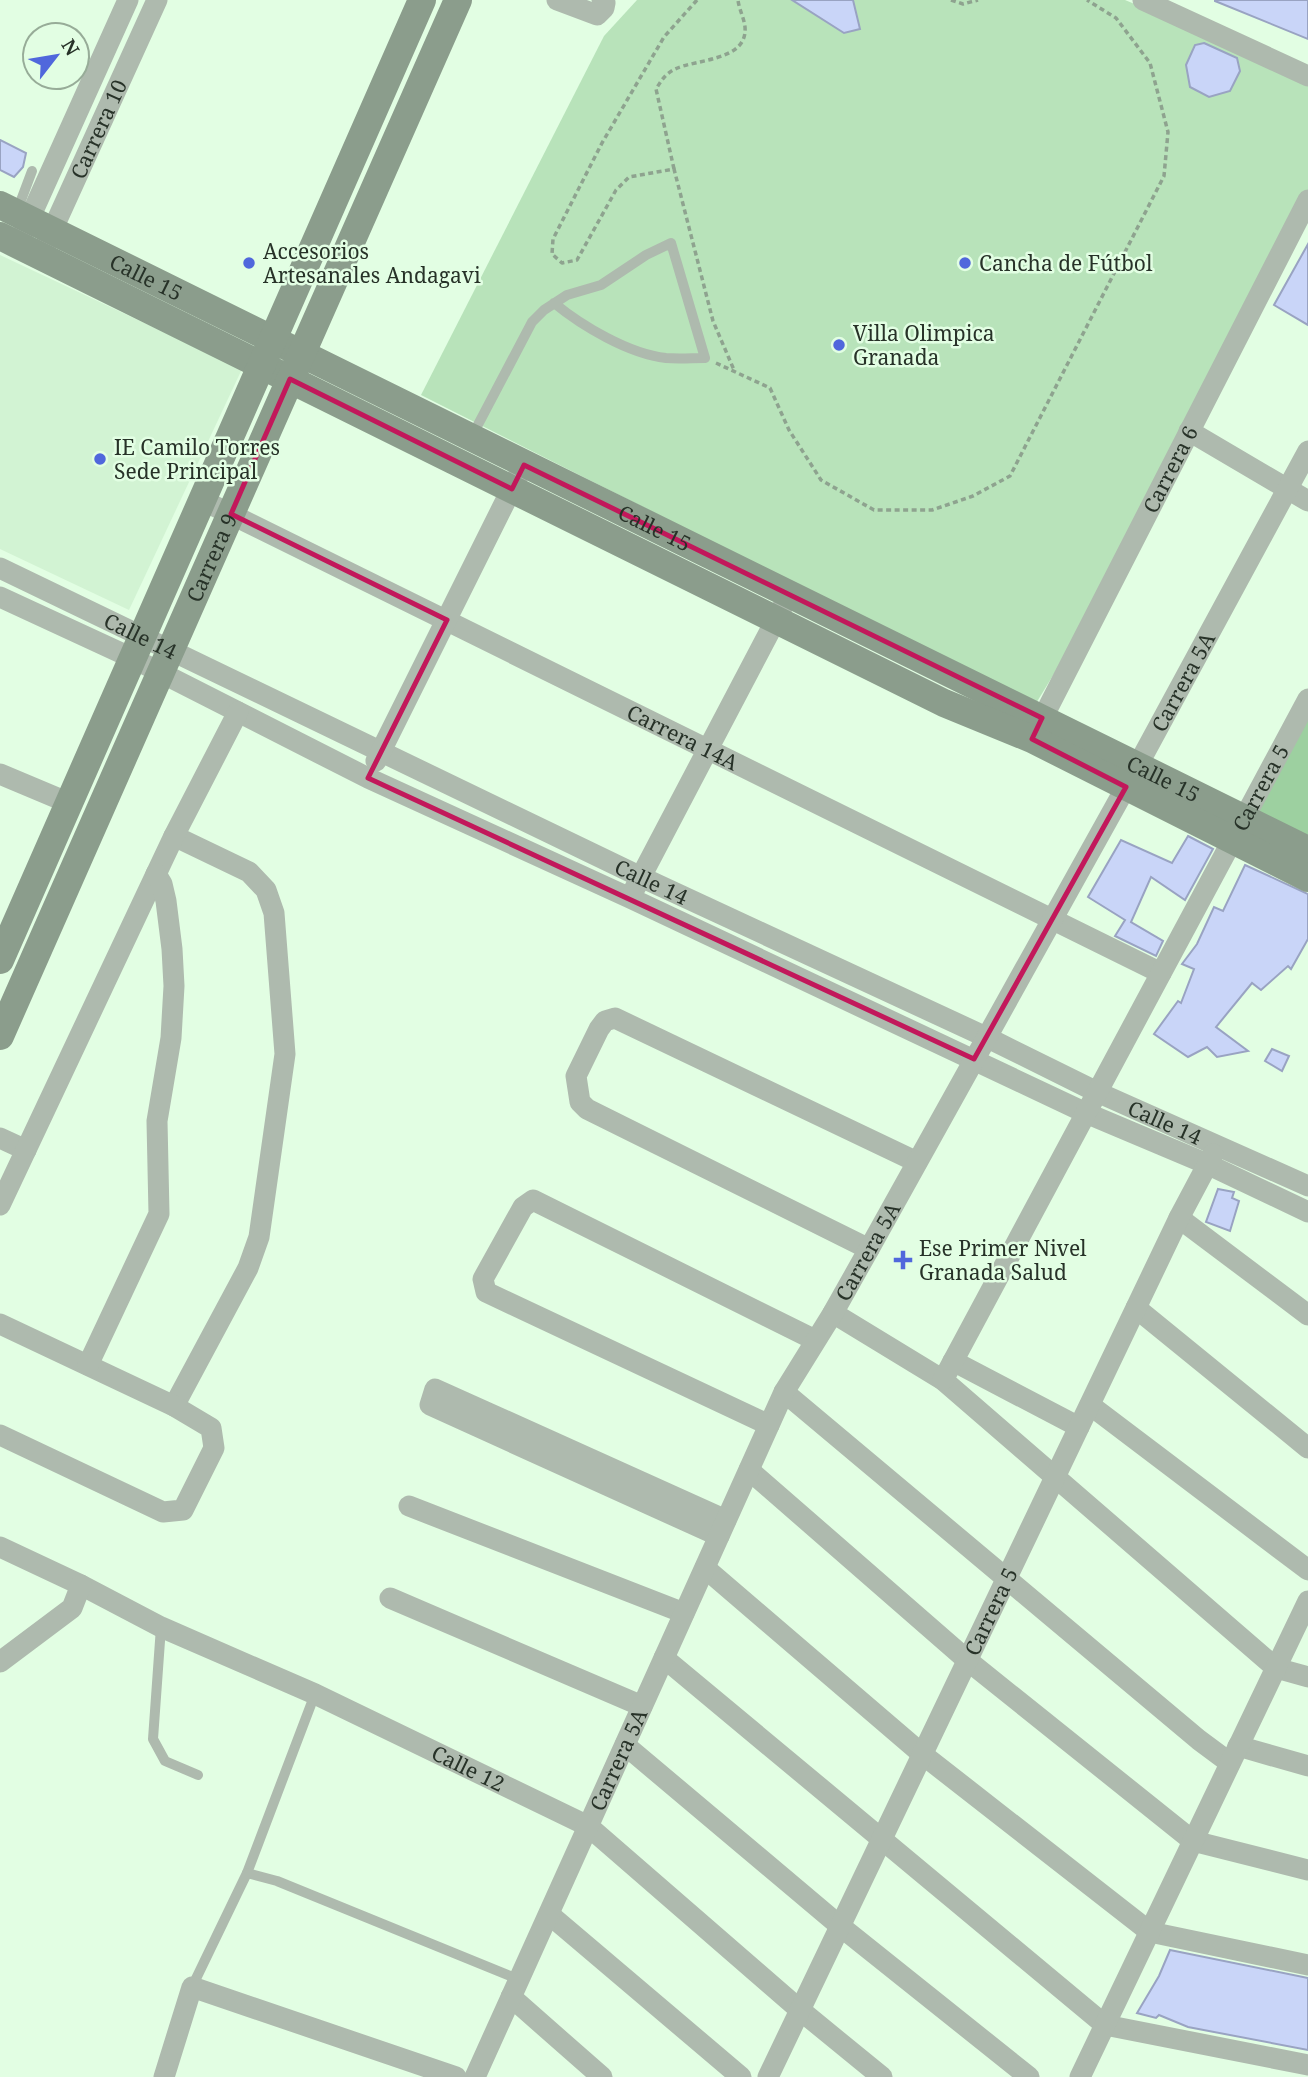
<svg xmlns="http://www.w3.org/2000/svg" width="1308" height="2077" viewBox="0 0 1308 2077" font-family="'Noto Serif',serif">
<style>
.built{fill:#d2f3d3}
.green{fill:#b8e3ba}
.forest{fill:#9dd0a0}
.building{fill:#c9d5f8;stroke:#99a3c2;stroke-width:2}
.lines{fill:none;stroke-linecap:round;stroke-linejoin:round}
.path{stroke:#8ea38f;stroke-width:3.5;stroke-dasharray:5 3.5;stroke-linecap:butt}
.lane{stroke:#aebaae;stroke-width:10}
.street{stroke:#aebaae;stroke-width:21}
.secondary{stroke:#8b9d8c;stroke-width:28}
.marked{fill:none;stroke:#c2185b;stroke-width:5;stroke-linejoin:round}
.poi-dot{fill:#5067dc;stroke:#e2fee3;stroke-width:2.5}
.labels{text-anchor:middle;dominant-baseline:central;stroke-width:5;stroke-linejoin:round;paint-order:stroke}
.street-label{font-size:21px;fill:#273228;stroke:#e2fee3}
.poi-label{font-size:21px;fill:#273228;stroke:#e2fee3;text-anchor:start}
</style>
<rect width="100%" height="100%" fill="#e2fee3"/>
<!-- built -->
<polygon class="built" points="0,255 242,369 129,610 0,549"/>
<!-- green -->
<polygon class="green" points="637,0 1125,0 1308,77 1308,198 1117,570 1035,705 421,395 604,36"/>
<!-- forest -->
<polygon class="forest" points="1308,714 1308,841 1253,813"/>
<!-- building -->
<g class="building">
<polygon points="792,0 853,0 860,29 844,33"/>
<polygon points="1215,0 1308,0 1308,39 1215,1"/>
<polygon points="1204,43 1237,58 1240,71 1230,91 1209,97 1190,87 1186,65 1195,45"/>
<polygon points="0,140 26,153 23,167 14,177 0,170"/>
<polygon points="1308,244 1308,325 1274,305"/>
<polygon points="1188,836 1213,849 1185,900 1151,877 1131,922 1163,941 1156,956 1115,936 1125,920 1088,897 1121,840 1172,863"/>
<polygon points="1245,865 1308,894 1308,939 1291,969 1288,966 1261,990 1252,983 1216,1027 1248,1051 1217,1057 1207,1047 1188,1057 1154,1034 1178,1001 1181,1003 1194,969 1182,964 1197,944 1214,907 1223,911"/>
<polygon points="1272,1049 1289,1056 1282,1071 1265,1061"/>
<polygon points="1218,1189 1234,1192 1232,1198 1239,1201 1230,1231 1206,1222"/>
<polygon points="1170,1950 1308,1978 1308,2050 1188,2027 1159,2015 1156,2018 1137,2013 1159,1976"/>
</g>
<g class="lines">
<!-- path -->
<g class="path">
<polyline points="697,0 664,37 602,143 553,239 552,254 562,263 577,260 616,190 629,177 674,169 713,321 734,370"/>
<polyline points="951,0 963,4 978,0"/>
<path d="M 674,169 L 656,89 C 661,81 665,74 675,69 C 696,59 748,61 745,27 C 744,18 739,9 738,0"/>
<polyline points="716,363 770,388 789,430 821,480 874,510 932,510 973,496 1010,476 1164,176 1168,132 1150,63 1116,18 1087,0"/>
</g>
<!-- lane -->
<g class="lane">
<polyline points="17,211 32,171"/>
<path d="M 471,438 L 532,322 L 544,310 L 567,295 L 601,285 L 646,255 L 671,243 L 705,358 C 692,358 679,359 666,358 C 629,354 582,326 554,303"/>
<polyline points="161,1627 153,1739 165,1761 198,1775"/>
<polyline points="315,1694 247,1873 277,1881 520,1980"/>
<polyline points="192,1987 247,1873"/>
</g>
<!-- street -->
<g class="street">
<polyline points="557,0 597,15 604,8 605,3 602,0"/>
<polyline points="1143,0 1308,76"/>
<polyline points="24,231 128,0"/>
<path id="s1" d="M 47,242 L 157,0"/>
<polyline points="1189,431 1308,501"/>
<path id="s2" d="M 202,500 L 1161,973"/>
<path id="s3" d="M 0,568 L 641,877 L 986,1037 L 1097,1092 L 1308,1186"/>
<polyline points="0,597 132,658 368,778 630,898 1086,1113 1207,1164 1308,1212"/>
<path id="s4" d="M 1036,731 L 1308,200"/>
<polyline points="376,761 518,476"/>
<polyline points="0,774 69,803"/>
<polyline points="174,836 249,872 266,890 274,913 285,1054 259,1237 248,1268 174,1406"/>
<polyline points="634,890 782,608"/>
<polyline points="0,1138 26,1150"/>
<polyline points="0,1205 174,836 238,712"/>
<polyline points="1179,1218 1308,1315"/>
<polyline points="869,1249 587,1109 580,1102 576,1076 599,1029 605,1021 615,1018 917,1162"/>
<polyline points="1136,1308 1308,1448"/>
<polyline points="833,1313 943,1380 1276,1668 1308,1677"/>
<polyline points="0,1324 174,1406 211,1428 214,1448 183,1510 163,1512 0,1435"/>
<polyline points="953,1361 1079,1427"/>
<polyline points="88,1365 159,1214 157,1121 171,1038 174,986 172,949 166,901 162,884 156,874"/>
<path id="s5" d="M 943,1380 L 1308,699"/>
<polyline points="784,1392 1199,1740 1230,1763"/>
<polyline points="1090,1405 1308,1570"/>
<polyline points="769,1425 486,1292 483,1279 523,1207 533,1200 815,1340"/>
<polyline points="749,1470 967,1660 1193,1841 1308,1870"/>
<polyline points="409,1506 684,1613"/>
<polyline points="719,1536 430,1405 435,1389 726,1520"/>
<path id="s6" d="M 0,1547 L 81,1585 L 161,1627 L 315,1694 L 588,1826 L 800,2010 L 882,2077"/>
<polyline points="705,1568 922,1754 1150,1932 1308,1965"/>
<polyline points="390,1598 642,1706"/>
<polyline points="664,1658 1105,2025 1308,2065"/>
<polyline points="0,1662 72,1608 81,1585"/>
<polyline points="625,1745 840,1926 1029,2077"/>
<polyline points="1238,1746 1308,1766"/>
<polyline points="550,1915 741,2077"/>
<polyline points="511,1997 602,2077"/>
<polyline points="164,2077 192,1987 456,2077"/>
<path id="s7" d="M 475,2077 L 784,1392 L 833,1313 L 869,1249 L 1126,787 L 1308,451"/>
<path id="s8" d="M 768,2077 L 1179,1218 L 1213,1154"/>
<polyline points="1080,2077 1308,1601"/>
</g>
<!-- secondary -->
<g class="secondary">
<path id="s9" d="M 0,205 L 1308,850"/>
<polyline points="0,236 944,703 1032,739 1308,878"/>
<polyline points="0,960 422,0"/>
<path id="s10" d="M 0,1036 L 458,0"/>
</g>
</g>
<!-- marked area -->
<path class="marked" d="M 290,379 L 512,489 L 524,465 L 1042,718 L 1032,739 L 1126,787 L 974,1059 L 368,778 L 447,620 L 231,514 Z"/>
<!-- markers -->
<g class="poi-dot">
<circle cx="249" cy="263" r="7"/>
<circle cx="965" cy="263" r="7"/>
<circle cx="839" cy="345" r="7"/>
<circle cx="100" cy="459" r="7"/>
<path d="M899.5 1249.5h7v7h7v7h-7v7h-7v-7h-7v-7h7z"/>
</g>
<g class="labels">
<!-- street labels -->
<g class="street-label">
<text stroke="none"><textPath href="#s1" startOffset="124">Carrera 10</textPath></text>
<text stroke="none"><textPath href="#s9" startOffset="163">Calle 15</textPath></text>
<text stroke="none"><textPath href="#s4" startOffset="294">Carrera 6</textPath></text>
<text stroke="none"><textPath href="#s9" startOffset="730">Calle 15</textPath></text>
<text stroke="none"><textPath href="#s10" startOffset="523">Carrera 9</textPath></text>
<text stroke="none"><textPath href="#s3" startOffset="156">Calle 14</textPath></text>
<text stroke="none"><textPath href="#s7" startOffset="1566">Carrera 5A</textPath></text>
<text stroke="none"><textPath href="#s2" startOffset="536">Carrera 14A</textPath></text>
<text stroke="none"><textPath href="#s9" startOffset="1297">Calle 15</textPath></text>
<text stroke="none"><textPath href="#s5" startOffset="672">Carrera 5</textPath></text>
<text stroke="none"><textPath href="#s3" startOffset="723">Calle 14</textPath></text>
<text stroke="none"><textPath href="#s3" startOffset="1290">Calle 14</textPath></text>
<text stroke="none"><textPath href="#s7" startOffset="915">Carrera 5A</textPath></text>
<text stroke="none"><textPath href="#s8" startOffset="516">Carrera 5</textPath></text>
<text stroke="none"><textPath href="#s7" startOffset="348">Carrera 5A</textPath></text>
<text stroke="none"><textPath href="#s6" startOffset="518">Calle 12</textPath></text>
</g>
<!-- poi labels -->
<g class="poi-label">
<text x="263" y="251">Accesorios<tspan x="263" dy="24">Artesanales Andagavi</tspan></text>
<text x="979" y="263">Cancha de Fútbol</text>
<text x="853" y="333">Villa Olimpica<tspan x="853" dy="24">Granada</tspan></text>
<text x="114" y="447">IE Camilo Torres<tspan x="114" dy="24">Sede Principal</tspan></text>
<text x="919" y="1248">Ese Primer Nivel<tspan x="919" dy="24">Granada Salud</tspan></text>
</g>
</g>
<!-- north arrow -->
<g transform="translate(56 56) rotate(59)"><circle r="33" fill="#e2fee3" stroke="#97ac98" stroke-width="2"/>
<path d="M0-5L12 26L0 18L-12 26Z" fill="#5067dc"/>
<text y="-10" font-size="19" font-weight="bold" text-anchor="middle" fill="#273228">N</text>
</g>
</svg>
